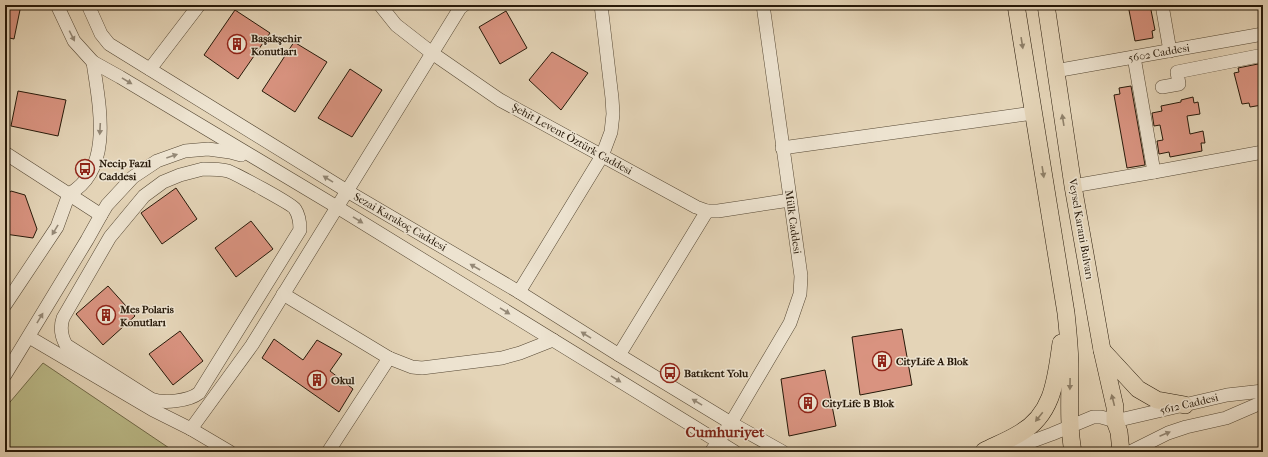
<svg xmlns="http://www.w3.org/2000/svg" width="1268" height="457" viewBox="0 0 1268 457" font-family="'IM FELL French Canon',serif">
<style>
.green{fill:#bbbb89;stroke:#716a49}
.building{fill:#d99380;stroke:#271909}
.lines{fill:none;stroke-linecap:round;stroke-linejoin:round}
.minor-casing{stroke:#564834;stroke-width:14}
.major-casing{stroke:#271909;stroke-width:18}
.minor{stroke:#ede3d0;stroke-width:13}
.major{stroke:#e4d4b7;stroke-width:17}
.oneway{fill:#948876}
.oneway2{fill:#8f8069}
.labels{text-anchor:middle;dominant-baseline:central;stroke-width:3;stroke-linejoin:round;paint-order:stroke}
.poi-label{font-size:11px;font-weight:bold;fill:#271909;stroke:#ede3d0;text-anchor:start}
.street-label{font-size:11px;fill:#271909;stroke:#ede3d0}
.district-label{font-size:15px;font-weight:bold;fill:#7a1f14;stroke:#ede3d0}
</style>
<rect width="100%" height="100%" fill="#e4d4b7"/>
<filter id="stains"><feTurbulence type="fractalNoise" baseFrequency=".005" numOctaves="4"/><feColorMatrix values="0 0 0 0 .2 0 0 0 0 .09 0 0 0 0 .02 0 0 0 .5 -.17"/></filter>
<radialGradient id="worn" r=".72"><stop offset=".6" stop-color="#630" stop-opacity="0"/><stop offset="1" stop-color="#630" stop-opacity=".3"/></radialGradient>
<!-- green -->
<polygon class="green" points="43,363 175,452 6,452 5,408"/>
<!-- building -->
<g class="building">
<polygon points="5,5 21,5 14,39 5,37"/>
<polygon points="1128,5 1150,5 1155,30 1152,31 1153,38 1135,41"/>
<polygon points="235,10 270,33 238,79 204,55"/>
<polygon points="506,11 527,48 500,64 479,27"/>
<polygon points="294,42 327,62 295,112 262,91"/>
<polygon points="552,52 588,73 561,110 529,80"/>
<polygon points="1263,63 1263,85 1261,85 1262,91 1259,92 1262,105 1250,107 1249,103 1242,104 1234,73 1239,72 1238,68"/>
<polygon points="350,69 382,90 352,137 318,118"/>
<polygon points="1131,86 1145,165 1127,168 1114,95 1120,94 1119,88"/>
<polygon points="18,91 66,100 58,136 11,126"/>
<polygon points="1193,97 1194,103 1198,102 1200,114 1187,116 1190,134 1203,131 1205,143 1201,143 1202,151 1170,157 1169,152 1159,154 1157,141 1163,140 1160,125 1154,126 1152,113 1162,111 1161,106 1181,102 1181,100"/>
<polygon points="176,188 197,219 162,244 141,213"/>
<polygon points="11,191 25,195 37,229 33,238 5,234 5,198"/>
<polygon points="251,221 273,249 236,277 215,248"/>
<polygon points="108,286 135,316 103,345 76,314"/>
<polygon points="902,329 912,385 860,395 852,337"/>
<polygon points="180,331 203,361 173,385 149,354"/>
<polygon points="274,339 303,360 317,340 342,354 330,371 353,389 339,412 262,358"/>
<polygon points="825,370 836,426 789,436 781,379"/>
</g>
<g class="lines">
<!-- minor casing -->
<g class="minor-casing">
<g id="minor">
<polyline points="57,5 74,41 93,62 120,77 337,207 735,452"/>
<polyline points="88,5 101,34 109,44 347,191 519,292 619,355 731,423 783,452"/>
<polyline points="380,5 396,25 432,53 500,100 696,207 707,211 718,211 790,200"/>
<polyline points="1162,5 1170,51"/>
<polyline points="150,69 199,5"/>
<polyline points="1055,71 1263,34"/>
<polyline points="1162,87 1179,84 1177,72 1263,55"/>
<polyline points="782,148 1033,113"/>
<polyline points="5,153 101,215"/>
<path d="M 203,169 C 212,169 220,169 228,171 C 236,174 292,204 295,209 C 299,215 300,223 300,230 L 199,393 C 189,401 163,404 151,399 L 66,345 C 61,336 60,327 63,318 L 110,237 L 144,196 L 163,182 L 180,175 Z"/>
<polyline points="1154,172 1263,152"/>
<polyline points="1073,186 1154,172 1134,57"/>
<polyline points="519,292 602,156 611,132 613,114 612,98 601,5"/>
<polyline points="283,294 389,358 412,367 422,368 502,358 520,353 553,340"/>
<path d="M 5,305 L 57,227 L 69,194 C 114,169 99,104 93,62"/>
<polyline points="29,337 153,410 191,429 230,452"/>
<polyline points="619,355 707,211"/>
<polyline points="5,375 87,240 101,215 107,205 133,177 157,161 185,151 208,149 230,152 241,155"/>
<polyline points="191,429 252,345 460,8 464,5"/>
<polyline points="1001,448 1033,441 1052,434 1093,417 1101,417 1115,421 1227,395 1263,391"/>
<polyline points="328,452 389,358"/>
<polyline points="711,452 731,423 790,323 800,294 801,276 763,5"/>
<polyline points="1130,452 1168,433 1186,427 1226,418 1263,402"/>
</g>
</g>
<!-- major casing -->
<g class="major-casing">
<g id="major">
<path d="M 1016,5 L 1066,313 C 1068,332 1070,350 1070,369 C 1070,397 1068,424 1073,452"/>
<polyline points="1046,5 1073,186 1102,350 1115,407 1115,421 1119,432 1121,452"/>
<polyline points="1102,350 1138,389 1157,400 1185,405"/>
<path d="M 984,451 C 996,445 1009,440 1020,433 C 1054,414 1056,377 1061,343"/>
</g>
</g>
<!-- minor -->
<use href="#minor" class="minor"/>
<!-- major -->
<use href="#major" class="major"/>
</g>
<!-- one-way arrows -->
<defs><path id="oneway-solid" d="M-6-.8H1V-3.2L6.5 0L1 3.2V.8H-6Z"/></defs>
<g class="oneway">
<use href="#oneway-solid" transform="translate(72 36) rotate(63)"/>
<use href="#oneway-solid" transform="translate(127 81) rotate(31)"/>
<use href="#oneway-solid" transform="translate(100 129) rotate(93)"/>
<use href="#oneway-solid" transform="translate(172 156) rotate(-19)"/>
<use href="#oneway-solid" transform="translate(328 179) rotate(-148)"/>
<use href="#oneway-solid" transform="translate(358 220) rotate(32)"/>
<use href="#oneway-solid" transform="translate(55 230) rotate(121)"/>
<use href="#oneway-solid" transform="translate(475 267) rotate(-150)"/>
<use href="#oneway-solid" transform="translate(505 311) rotate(32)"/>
<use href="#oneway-solid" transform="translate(40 318) rotate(-59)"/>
<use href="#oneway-solid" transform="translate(586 335) rotate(-148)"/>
<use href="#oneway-solid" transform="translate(616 379) rotate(32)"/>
<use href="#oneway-solid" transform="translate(697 402) rotate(-149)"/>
<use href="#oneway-solid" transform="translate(1165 434) rotate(-23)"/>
</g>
<g class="oneway2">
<use href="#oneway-solid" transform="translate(1022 43) rotate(81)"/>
<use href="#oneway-solid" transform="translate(1063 120) rotate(-99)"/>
<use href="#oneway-solid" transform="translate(1043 172) rotate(81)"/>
<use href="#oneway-solid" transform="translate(1070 384) rotate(91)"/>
<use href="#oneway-solid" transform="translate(1113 400) rotate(-104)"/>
<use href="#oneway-solid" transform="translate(1039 417) rotate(129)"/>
</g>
<!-- icons -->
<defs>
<g id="building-ring" transform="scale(1)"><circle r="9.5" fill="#ede3d0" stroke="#8f2418" stroke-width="1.5"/><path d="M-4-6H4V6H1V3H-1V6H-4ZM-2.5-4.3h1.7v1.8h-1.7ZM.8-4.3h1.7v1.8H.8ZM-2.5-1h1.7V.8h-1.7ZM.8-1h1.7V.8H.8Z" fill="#8f2418"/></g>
<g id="bus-ring" transform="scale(1)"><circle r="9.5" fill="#ede3d0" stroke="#8f2418" stroke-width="1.5"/><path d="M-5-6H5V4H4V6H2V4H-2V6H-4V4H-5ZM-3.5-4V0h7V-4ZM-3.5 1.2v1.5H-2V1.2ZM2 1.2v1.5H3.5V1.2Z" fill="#8f2418"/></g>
</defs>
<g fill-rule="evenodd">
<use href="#building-ring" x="237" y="44"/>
<use href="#bus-ring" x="85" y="169"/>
<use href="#building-ring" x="106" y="315"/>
<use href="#building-ring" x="882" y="361"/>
<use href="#bus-ring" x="670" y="373"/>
<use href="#building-ring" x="317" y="380"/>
<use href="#building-ring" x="808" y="403"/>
</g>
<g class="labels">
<!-- poi labels -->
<g class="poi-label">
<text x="251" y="38">Başakşehir<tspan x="251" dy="13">Konutları</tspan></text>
<text x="99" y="163">Necip Fazıl<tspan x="99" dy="13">Caddesi</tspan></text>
<text x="120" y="309">Mes Polaris<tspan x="120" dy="13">Konutları</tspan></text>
<text x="896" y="361">CityLife A Blok</text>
<text x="684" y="373">Batıkent Yolu</text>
<text x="331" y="380">Okul</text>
<text x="822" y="403">CityLife B Blok</text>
</g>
<!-- street labels -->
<g class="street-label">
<text transform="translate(1159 53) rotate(-10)">5602 Caddesi</text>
<text transform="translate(572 139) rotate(29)">Şehit Levent Öztürk Caddesi</text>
<text transform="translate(400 222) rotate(30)">Sezai Karakoç Caddesi</text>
<text transform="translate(793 222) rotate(82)">Mülk Caddesi</text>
<text transform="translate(1081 229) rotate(80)">Veysel Karani Bulvarı</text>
<text transform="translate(1189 404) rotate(-13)">5612 Caddesi</text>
</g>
<!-- district labels -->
<g class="district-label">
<text x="725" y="432">Cumhuriyet</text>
</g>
</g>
<!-- margin -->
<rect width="1268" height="457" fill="none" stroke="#e4d4b7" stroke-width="20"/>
<rect x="6" y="6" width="1256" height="445" fill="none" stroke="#271909" stroke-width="2"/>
<rect x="10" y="10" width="1248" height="437" fill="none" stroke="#271909"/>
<rect width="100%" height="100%" filter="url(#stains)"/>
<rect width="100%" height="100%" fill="url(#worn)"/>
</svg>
